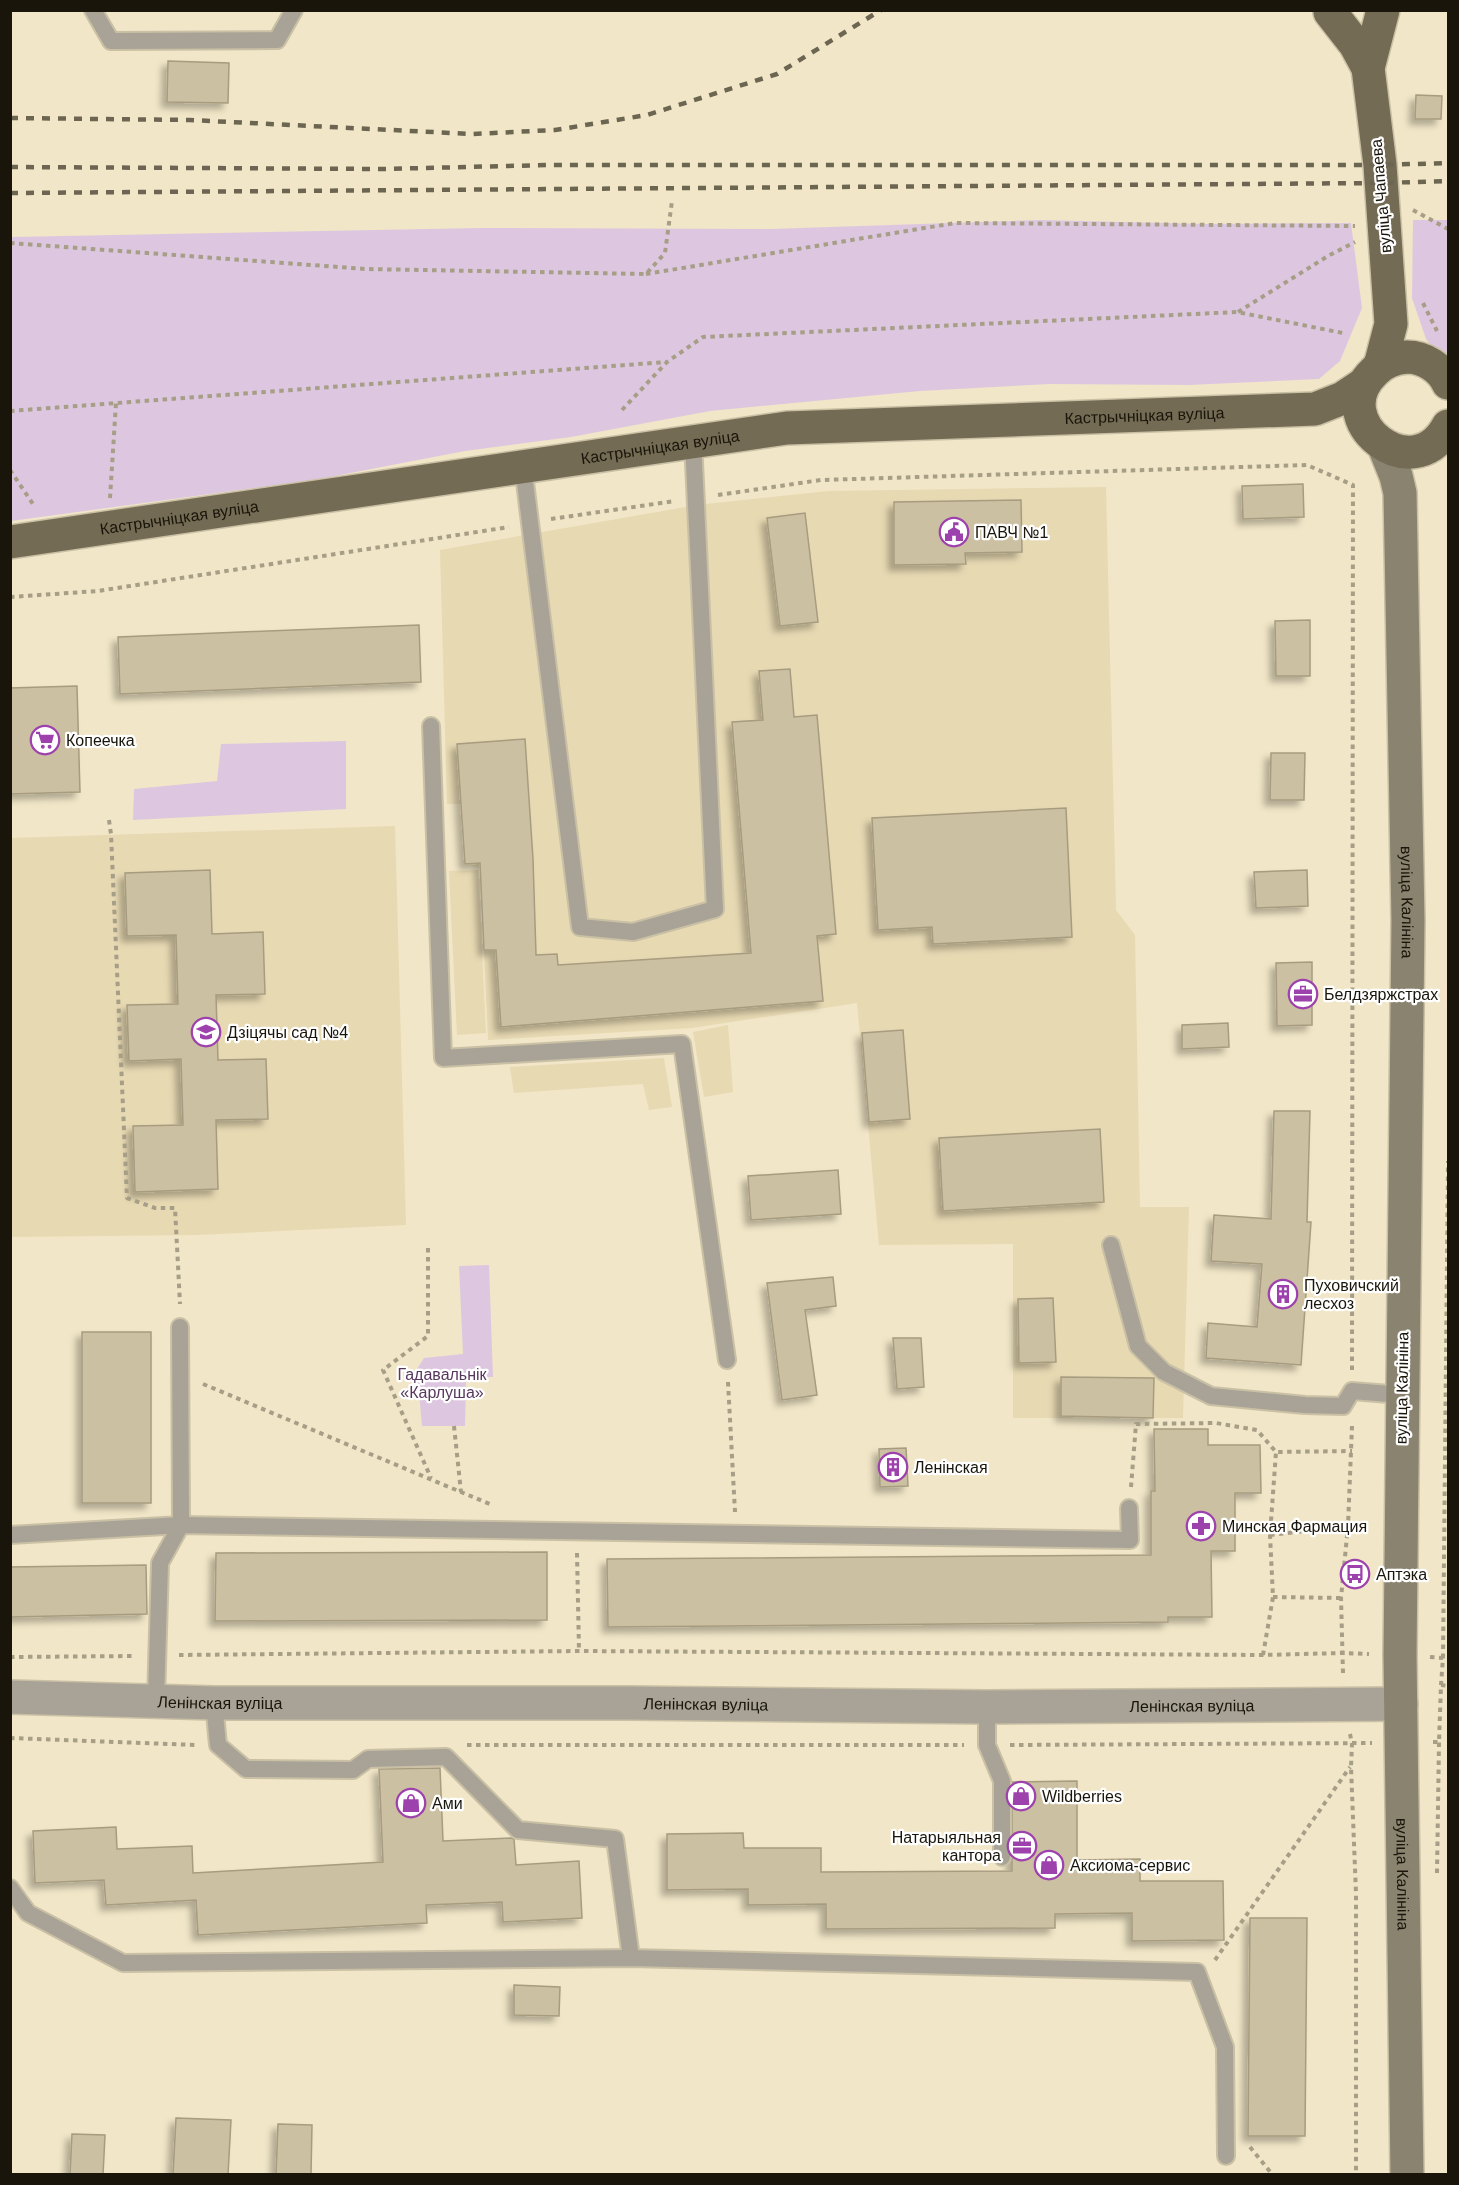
<svg xmlns="http://www.w3.org/2000/svg" width="1459" height="2185" viewBox="0 0 1459 2185" font-family="Helvetica,sans-serif">
<style>
.built{fill:#e7d9b2}
.green{fill:#ddc7e0}
.building{fill:#ccc0a2;stroke:#a79c7f;stroke-width:1.5;filter:url(#shadow)}
.lines{fill:none;stroke-linecap:round;stroke-linejoin:round}
.lane-casing{stroke:#cac0a5;stroke-width:20}
.street-casing{stroke:#cac0a5;stroke-width:36}
.secondary-casing{stroke:#cac0a5;stroke-width:36}
.primary-casing{stroke:#cac0a5;stroke-width:36}
.path{stroke:#a69e86;stroke-width:4;stroke-dasharray:4.5 4.5;stroke-linecap:butt}
.lane{stroke:#a8a396;stroke-width:16}
.street{stroke:#a8a396;stroke-width:33}
.secondary{stroke:#8a8370;stroke-width:33}
.primary{stroke:#746b54;stroke-width:33}
.rail{stroke:#6c6552;stroke-width:4.5;stroke-dasharray:8 8;stroke-linecap:butt}
.labels{text-anchor:middle;dominant-baseline:central;stroke-width:4.5;stroke-linejoin:round;paint-order:stroke}
.street-label{font-size:16px;fill:#19150a;stroke:#fff}
.poi-label{font-size:16px;fill:#19150a;stroke:#fff;text-anchor:start}
.park-label{font-size:16px;fill:#58375d;stroke:#fff}
</style>
<defs>
<filter id="shadow"><feDropShadow dx="-5.5" dy="5.5" stdDeviation="3" flood-color="#0004"/></filter>
</defs>
<rect width="100%" height="100%" fill="#f1e6c7"/>
<!-- built -->
<g class="built">
<polygon points="1106,487 1116,910 1135,935 1140,1207 1189,1207 1183,1418 1013,1418 1013,1244 879,1245 857,1003 692,1028 488,1040 480,868 465,864 461,804 447,804 440,550 697,505 828,491"/>
<polygon points="395,826 406,1225 197,1235 11,1237 10,838"/>
<polygon points="478,870 486,1033 457,1035 449,871"/>
<polygon points="728,1025 733,1092 704,1097 693,1032"/>
<polygon points="664,1058 672,1107 649,1110 643,1084 514,1093 510,1067"/>
</g>
<!-- green -->
<g class="green">
<polygon points="1041,220 1205,224 1351,223 1362,308 1340,361 1319,379 1188,385 1050,384 920,391 710,411 571,437 465,451 314,480 11,521 11,237 481,228 771,229"/>
<polygon points="1413,220 1448,220 1448,366 1445,364 1426,339 1412,298"/>
<polygon points="346,741 346,809 133,820 134,789 217,781 221,744"/>
<polygon points="489,1265 493,1377 466,1377 465,1426 422,1426 417,1369 424,1358 463,1354 459,1266"/>
</g>
<!-- building -->
<g class="building">
<polygon points="168,61 229,63 228,103 167,102"/>
<polygon points="1416,95 1442,96 1441,119 1415,119"/>
<polygon points="1303,484 1304,517 1243,519 1242,486"/>
<polygon points="1021,500 1022,552 965,553 966,564 894,565 894,502"/>
<polygon points="805,513 818,622 780,626 767,518"/>
<polygon points="1310,620 1310,676 1276,676 1275,621"/>
<polygon points="419,625 421,682 120,694 118,637"/>
<polygon points="790,669 794,717 817,715 836,934 817,936 823,1001 501,1027 496,950 484,950 480,863 465,864 457,744 525,739 533,859 536,955 557,954 558,965 751,953 732,722 763,720 759,671"/>
<polygon points="77,686 80,792 10,794 10,688"/>
<polygon points="1271,753 1305,753 1304,800 1270,800"/>
<polygon points="1066,808 1072,937 933,944 932,927 878,930 872,818"/>
<polygon points="210,870 212,934 263,932 265,994 216,995 218,1060 266,1059 268,1119 216,1120 218,1189 135,1192 133,1126 183,1125 181,1059 129,1061 127,1005 178,1004 176,935 127,936 125,873"/>
<polygon points="1307,870 1308,906 1256,908 1254,872"/>
<polygon points="1312,962 1312,1025 1277,1026 1276,963"/>
<polygon points="1228,1023 1229,1047 1182,1049 1182,1025"/>
<polygon points="903,1030 910,1119 869,1122 862,1033"/>
<polygon points="1274,1111 1310,1111 1307,1222 1311,1222 1301,1365 1206,1358 1208,1323 1257,1327 1262,1264 1211,1261 1214,1215 1271,1219"/>
<polygon points="1100,1129 1104,1202 943,1211 939,1138"/>
<polygon points="838,1170 841,1214 751,1220 748,1176"/>
<polygon points="833,1277 836,1306 805,1310 817,1395 782,1400 767,1283"/>
<polygon points="1053,1298 1056,1362 1019,1363 1018,1299"/>
<rect x="82" y="1332" width="69" height="171"/>
<polygon points="893,1338 921,1338 924,1387 897,1389"/>
<polygon points="1061,1377 1154,1378 1153,1418 1061,1416"/>
<polygon points="1154,1429 1208,1429 1208,1445 1260,1445 1261,1493 1235,1493 1235,1551 1211,1551 1212,1617 1168,1617 1168,1622 608,1627 607,1559 1151,1555 1151,1491 1155,1491"/>
<polygon points="906,1448 908,1486 880,1487 879,1449"/>
<polygon points="547,1552 547,1620 215,1621 216,1553"/>
<polygon points="146,1565 147,1614 10,1617 10,1567"/>
<polygon points="440,1768 443,1841 511,1838 514,1839 516,1865 579,1861 582,1918 503,1922 502,1902 426,1905 427,1923 198,1935 196,1900 106,1905 104,1880 35,1883 33,1831 116,1827 117,1849 192,1846 193,1873 383,1862 379,1769"/>
<polygon points="1077,1781 1077,1860 1140,1859 1140,1881 1223,1881 1224,1940 1132,1941 1132,1913 1055,1914 1055,1928 826,1929 826,1904 748,1905 748,1889 667,1890 667,1834 743,1833 744,1848 821,1848 821,1872 1012,1871 1012,1782"/>
<polygon points="1250,1918 1307,1918 1305,2136 1248,2136"/>
<polygon points="514,1985 560,1987 559,2016 514,2015"/>
<polygon points="176,2118 231,2120 228,2175 173,2175"/>
<polygon points="278,2124 312,2125 311,2175 276,2175"/>
<polygon points="72,2134 105,2135 103,2175 70,2175"/>
</g>
<g class="lines">
<!-- lane casing -->
<g class="lane-casing">
<g id="lane">
<polyline points="93,10 111,41 277,40 294,10"/>
<polyline points="523,466 580,927 633,932 715,909 693,441"/>
<polyline points="431,726 443,1058 682,1044 727,1360"/>
<polyline points="1111,1245 1138,1346 1164,1372 1211,1396 1305,1405 1343,1406 1352,1391 1402,1395"/>
<polyline points="10,1535 181,1525 180,1327"/>
<polyline points="156,1700 160,1563 181,1525 1130,1540 1129,1508"/>
<polyline points="214,1703 218,1745 246,1769 353,1770 368,1759 446,1757 518,1830 615,1839 631,1958"/>
<polyline points="987,1707 987,1745 1002,1781 1002,1857"/>
<polyline points="10,1888 28,1913 123,1963 631,1958 1197,1972 1225,2047 1226,2156"/>
</g>
</g>
<!-- street casing -->
<g class="street-casing">
<g id="street">
<path id="s1" d="M 10,1697 L 214,1703 L 629,1703 L 987,1707 L 1401,1704"/>
</g>
</g>
<!-- secondary casing -->
<g class="secondary-casing">
<g id="secondary">
<path id="s2" d="M 1384,446 L 1396,476 L 1400,493 L 1408,920 L 1400,1655 L 1407,2174"/>
</g>
</g>
<!-- primary casing -->
<g class="primary-casing">
<g id="primary">
<polyline points="1330,12 1355,44 1368,68"/>
<polyline points="1380,366 1391,324 1380,165 1368,68 1383,10"/>
<path d="M 1448,383 C 1441,368 1424,357 1407,357 C 1394,358 1382,363 1374,372 C 1324,420 1413,491 1448,426"/>
<path id="s3" d="M 10,542 L 787,428 L 1315,409 L 1343,398 L 1364,384"/>
</g>
</g>
<!-- path -->
<g class="path">
<polyline points="1413,210 1448,229"/>
<polyline points="10,243 366,269 646,274 665,253 672,201"/>
<polyline points="646,274 955,223 1355,226"/>
<polyline points="1423,303 1437,331"/>
<polyline points="1238,312 1328,256 1355,242"/>
<polyline points="622,410 667,362 703,337 1237,312 1343,333"/>
<polyline points="10,411 666,362"/>
<polyline points="10,470 33,504"/>
<polyline points="718,495 821,480 1307,465 1353,485 1352,1370"/>
<polyline points="110,498 116,403"/>
<polyline points="551,519 675,501"/>
<polyline points="10,597 98,591 509,527"/>
<polyline points="109,820 111,834 127,1198 155,1208 175,1208 180,1304"/>
<polyline points="428,1248 428,1336 383,1370 431,1478"/>
<polyline points="728,1382 735,1512"/>
<polyline points="203,1384 492,1505"/>
<polyline points="454,1426 461,1492"/>
<polyline points="1131,1487 1136,1424 1216,1423 1257,1430 1276,1452 1352,1451"/>
<polyline points="1270,1535 1348,1526"/>
<polyline points="577,1553 579,1651"/>
<polyline points="1273,1597 1341,1598"/>
<polyline points="179,1655 579,1651 1263,1655 1342,1653 1369,1654"/>
<polyline points="1263,1655 1273,1597 1270,1535 1276,1452"/>
<polyline points="10,1657 136,1656"/>
<polyline points="1430,1657 1443,1658 1441,1685"/>
<polyline points="1443,1658 1448,1161"/>
<polyline points="1343,1673 1341,1598 1348,1526 1352,1426"/>
<polyline points="1350,1734 1352,1744 1351,1767 1356,1894 1356,2174"/>
<polyline points="10,1738 196,1745"/>
<polyline points="1433,1742 1439,1742 1441,1685 1448,1686"/>
<polyline points="467,1745 964,1745"/>
<polyline points="1010,1745 1372,1743"/>
<polyline points="1437,1873 1439,1742"/>
<polyline points="1215,1960 1350,1767"/>
<polyline points="1250,2147 1272,2174"/>
</g>
<!-- lane -->
<use href="#lane" class="lane"/>
<!-- street -->
<use href="#street" class="street"/>
<!-- secondary -->
<use href="#secondary" class="secondary"/>
<!-- primary -->
<use href="#primary" class="primary"/>
<!-- rail -->
<g class="rail">
<polyline points="10,118 190,120 472,134 555,130 647,115 777,74 881,10"/>
<polyline points="10,167 381,169 551,165 1380,165 1448,163"/>
<polyline points="10,193 1381,183 1448,181"/>
</g>
</g>
<!-- icons -->
<defs>
<g id="civic-ring" transform="scale(1.5)"><circle r="9.5" fill="#fff" stroke="#9d41ac" stroke-width="1.5"/><path d="M-.6-6.5H3V-4.5H.6V-3L4-1V1h2V6H-6V1h2V-1L-.6-3ZM-1.2 2.5V6h2.4V2.5Z" fill="#9d41ac"/></g>
<g id="supermarket-ring" transform="scale(1.5)"><circle r="9.5" fill="#fff" stroke="#9d41ac" stroke-width="1.5"/><path d="M-6-5.5h2.5l.6 2H6L4.5 2H-2.5L-4.4-4H-6ZM-1.5 3.2a1.3 1.3 0 1 0 .1 0ZM3 3.2a1.3 1.3 0 1 0 .1 0Z" fill="#9d41ac"/></g>
<g id="office-ring" transform="scale(1.5)"><circle r="9.5" fill="#fff" stroke="#9d41ac" stroke-width="1.5"/><path d="M-6-3h4V-5.5h4V-3h4V5H-6ZM-1-4.5V-3h2v-1.5ZM-6 0V1H6V0Z" fill="#9d41ac"/></g>
<g id="school-ring" transform="scale(1.5)"><circle r="9.5" fill="#fff" stroke="#9d41ac" stroke-width="1.5"/><path d="M0-5L7-2L0 1L-7-2ZM-4 1L0 2.5L4 1V4Q0 6-4 4Z" fill="#9d41ac"/></g>
<g id="building-ring" transform="scale(1.5)"><circle r="9.5" fill="#fff" stroke="#9d41ac" stroke-width="1.5"/><path d="M-4-6H4V6H1V3H-1V6H-4ZM-2.5-4.3h1.7v1.8h-1.7ZM.8-4.3h1.7v1.8H.8ZM-2.5-1h1.7V.8h-1.7ZM.8-1h1.7V.8H.8Z" fill="#9d41ac"/></g>
<g id="pharmacy-ring" transform="scale(1.5)"><circle r="9.5" fill="#fff" stroke="#9d41ac" stroke-width="1.5"/><path d="M-2-6h4v4h4v4h-4v4h-4v-4h-4v-4h4Z" fill="#9d41ac"/></g>
<g id="bus-ring" transform="scale(1.5)"><circle r="9.5" fill="#fff" stroke="#9d41ac" stroke-width="1.5"/><path d="M-5-6H5V4H4V6H2V4H-2V6H-4V4H-5ZM-3.5-4V0h7V-4ZM-3.5 1.2v1.5H-2V1.2ZM2 1.2v1.5H3.5V1.2Z" fill="#9d41ac"/></g>
<g id="shop-ring" transform="scale(1.5)"><circle r="9.5" fill="#fff" stroke="#9d41ac" stroke-width="1.5"/><path d="M-5-2.5h2.3a2.7 3.5 0 0 1 5.4 0H5L5.5 6h-11ZM-1.5-2.5h3a1.5 2.3 0 0 0-3 0Z" fill="#9d41ac"/></g>
</defs>
<g fill-rule="evenodd">
<use href="#civic-ring" x="954" y="532"/>
<use href="#supermarket-ring" x="45" y="740"/>
<use href="#office-ring" x="1303" y="994"/>
<use href="#school-ring" x="206" y="1032"/>
<use href="#building-ring" x="1283" y="1294"/>
<use href="#building-ring" x="893" y="1467"/>
<use href="#pharmacy-ring" x="1201" y="1526"/>
<use href="#bus-ring" x="1355" y="1574"/>
<use href="#shop-ring" x="1021" y="1796"/>
<use href="#shop-ring" x="411" y="1803"/>
<use href="#office-ring" x="1022" y="1846"/>
<use href="#shop-ring" x="1049" y="1865"/>
</g>
<g class="labels">
<!-- street labels -->
<g class="street-label">
<text transform="translate(1381 196) rotate(-95)">вуліца Чапаева</text>
<text stroke="none"><textPath href="#s3" startOffset="1143">Кастрычніцкая вуліца</textPath></text>
<text stroke="none"><textPath href="#s3" startOffset="657">Кастрычніцкая вуліца</textPath></text>
<text stroke="none"><textPath href="#s3" startOffset="171">Кастрычніцкая вуліца</textPath></text>
<text stroke="none"><textPath href="#s2" startOffset="459">вуліца Калініна</textPath></text>
<text transform="translate(1402 1388) rotate(-89)">вуліца Калініна</text>
<text stroke="none"><textPath href="#s1" startOffset="210">Ленінская вуліца</textPath></text>
<text stroke="none"><textPath href="#s1" startOffset="696">Ленінская вуліца</textPath></text>
<text stroke="none"><textPath href="#s1" startOffset="1182">Ленінская вуліца</textPath></text>
<text stroke="none"><textPath href="#s2" startOffset="1431">вуліца Калініна</textPath></text>
</g>
<!-- poi labels -->
<g class="poi-label">
<text x="975" y="532">ПАВЧ №1</text>
<text x="66" y="740">Копеечка</text>
<text x="1324" y="994">Белдзяржстрах</text>
<text x="227" y="1032">Дзіцячы сад №4</text>
<text x="1304" y="1285">Пуховичский<tspan x="1304" dy="18">лесхоз</tspan></text>
<text x="914" y="1467">Ленінская</text>
<text x="1222" y="1526">Минская Фармация</text>
<text x="1376" y="1574">Аптэка</text>
<text x="1042" y="1796">Wildberries</text>
<text x="432" y="1803">Ами</text>
<text x="1001" y="1837" text-anchor="end">Натарыяльная<tspan x="1001" dy="18">кантора</tspan></text>
<text x="1070" y="1865">Аксиома-сервис</text>
</g>
<!-- park labels -->
<g class="park-label">
<text x="442" y="1374">Гадавальнік<tspan x="442" dy="18">«Карлуша»</tspan></text>
</g>
</g>
<!-- border -->
<rect width="1459" height="2185" fill="none" stroke="#19150a" stroke-width="24"/>
</svg>
